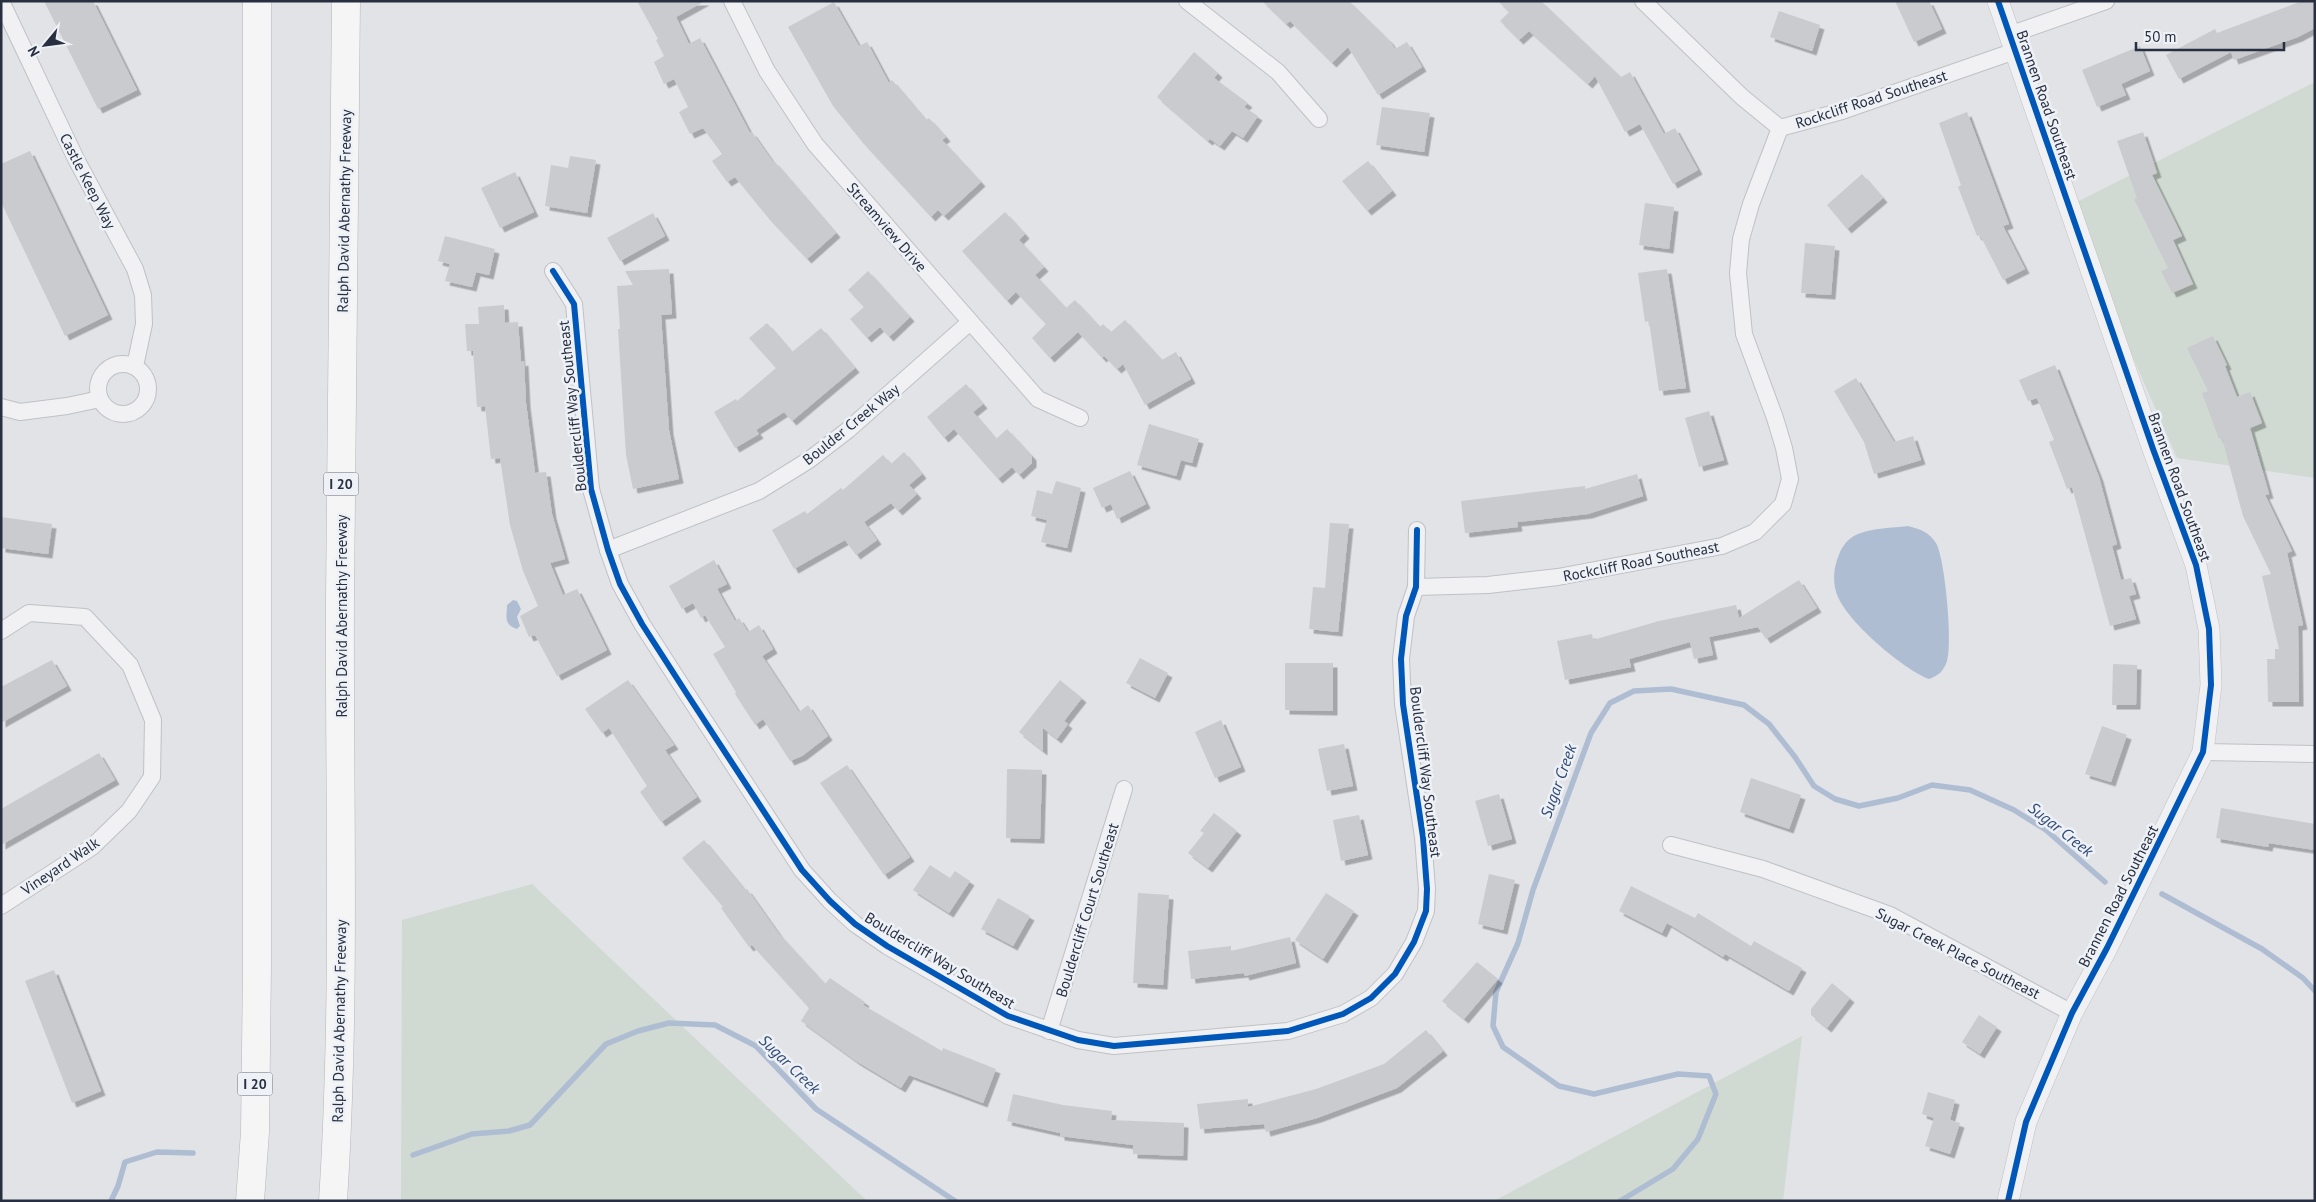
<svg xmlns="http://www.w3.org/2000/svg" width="2316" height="1202" viewBox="0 0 2316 1202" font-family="'PT Sans',sans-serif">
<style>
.green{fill:#d0dad2}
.water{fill:#afbdd3}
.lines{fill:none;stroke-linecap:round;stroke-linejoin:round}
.stream{stroke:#afbdd3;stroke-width:5.5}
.building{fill:#c9cbcf;filter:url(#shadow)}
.minor-casing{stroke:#bfc1c5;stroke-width:18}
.tertiary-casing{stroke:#bfc1c5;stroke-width:22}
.motorway-casing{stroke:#b3b6bb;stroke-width:29}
.minor{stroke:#f1f1f3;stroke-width:16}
.tertiary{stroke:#f1f1f3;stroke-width:21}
.motorway{stroke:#f5f5f6;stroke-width:28}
.cycleway-casing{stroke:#eef1f6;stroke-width:9}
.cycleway{stroke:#0057b8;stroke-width:6}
.labels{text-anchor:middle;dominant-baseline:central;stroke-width:5;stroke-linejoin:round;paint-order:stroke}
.shield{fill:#eef1f6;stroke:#636977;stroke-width:1}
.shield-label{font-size:14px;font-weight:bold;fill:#272f40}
.street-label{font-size:15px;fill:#272f40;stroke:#eef1f6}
.water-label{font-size:16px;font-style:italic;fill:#314b75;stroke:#eef1f6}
</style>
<defs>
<filter id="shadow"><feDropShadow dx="4.5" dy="4.5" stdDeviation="0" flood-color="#0004"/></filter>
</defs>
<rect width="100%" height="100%" fill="#e1e3e7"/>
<!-- green -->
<g class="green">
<polygon points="2315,82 2315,478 2177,458 2067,207"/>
<polygon points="532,884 867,1201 401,1201 402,920"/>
<polygon points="1802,1036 1783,1201 1494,1201"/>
</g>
<!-- water -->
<g class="water">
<path d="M 1908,526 C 1920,529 1929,532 1936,543 C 1945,558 1953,644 1947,661 C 1944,671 1938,676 1929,679 C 1903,669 1849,623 1838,597 C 1833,586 1833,572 1837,560 C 1841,548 1846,539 1858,534 C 1873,528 1892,528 1908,526 Z"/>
<path d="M 513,600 L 517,601 L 521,609 L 517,617 L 520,626 L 517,629 C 503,624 507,617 507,605 Z"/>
</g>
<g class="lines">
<!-- stream -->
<g class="stream">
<polyline points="2162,894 2262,949 2303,978 2315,991"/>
<polyline points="413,1155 472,1134 509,1131 530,1125 606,1044 638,1031 669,1023 715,1025 756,1046 816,1109 955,1201"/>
<polyline points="111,1201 118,1186 125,1162 157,1152 193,1153"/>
<polyline points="1620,1201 1673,1169 1698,1139 1716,1094 1709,1076 1678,1074 1594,1094 1559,1086 1503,1047 1493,1026 1496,992 1518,943 1533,890 1591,733 1610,703 1634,691 1671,689 1744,705 1769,724 1795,757 1814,786 1835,799 1859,806 1898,798 1932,785 1970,790 2014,810 2046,830 2105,882"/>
</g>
</g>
<!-- building -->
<g class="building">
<polygon points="44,1 93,1 137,90 98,109"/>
<polygon points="637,1 705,1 676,17 689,44 700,38 750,133 752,132 773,162 774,161 836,233 807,259 770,220 735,177 727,182 712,161 722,154 703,128 690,134 679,112 688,107 674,79 664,84 654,62 664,56 656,40 658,39"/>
<polygon points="1262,1 1349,1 1389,40 1395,49 1407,42 1422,67 1378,95 1348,47 1332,63 1290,21 1286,24"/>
<polygon points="1498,1 1541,1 1621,77 1630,72 1664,134 1675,128 1698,170 1673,184 1640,124 1625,132 1595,76 1588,84 1529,31 1519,40 1500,21 1509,12"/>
<polygon points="1895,1 1929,1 1942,29 1914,42"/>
<polygon points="2302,1 2315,1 2315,28 2298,37 2234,60 2231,52 2179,79 2166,55 2215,29 2217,33"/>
<polygon points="834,2 859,46 867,42 889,83 892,80 926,120 929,118 946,137 942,140 981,182 944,216 938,210 931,217 864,144 833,106 788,27"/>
<polygon points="1779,11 1820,25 1812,51 1770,37"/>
<polygon points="2140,46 2150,71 2121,84 2126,95 2097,107 2082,70"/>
<polygon points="1194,52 1218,73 1214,78 1248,103 1244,107 1258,116 1243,138 1232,131 1220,146 1210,139 1208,141 1157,97"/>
<polygon points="1382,107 1430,113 1424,152 1376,145"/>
<polygon points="1967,112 2009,224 2003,226 2025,269 2003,280 1980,235 1977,236 1958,187 1961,185 1939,123"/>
<polygon points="2143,132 2157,173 2152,175 2182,236 2173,240 2193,284 2172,293 2161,271 2168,268 2134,199 2137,198 2117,141"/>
<polygon points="30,151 108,315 65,336 1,202 1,164"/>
<polygon points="570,156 596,160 587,213 545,206 551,165 568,168"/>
<polygon points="1368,161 1392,191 1367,211 1342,181"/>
<polygon points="515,172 534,212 500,228 481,188"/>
<polygon points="1862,174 1883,198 1847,229 1827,205"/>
<polygon points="1645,203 1674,207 1669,249 1639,245"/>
<polygon points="1005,212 1025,234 1019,240 1044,267 1035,275 1066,308 1075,300 1100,327 1103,324 1111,332 1125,320 1162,360 1176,352 1191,379 1145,405 1123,364 1117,369 1104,356 1102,358 1078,332 1050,358 1032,338 1046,324 1016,292 1007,301 962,251"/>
<polygon points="653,213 665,236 620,261 607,238"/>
<polygon points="445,236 495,249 489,275 476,272 472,287 445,281 450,264 438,261"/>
<polygon points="1805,243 1835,246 1831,295 1801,293"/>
<polygon points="669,269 672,314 661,315 669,430 679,479 633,489 626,455 618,329 620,329 617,286 633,285 625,271"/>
<polygon points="1667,269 1686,388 1659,391 1649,321 1645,322 1638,273"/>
<polygon points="868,271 910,317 889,337 880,327 867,338 850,319 864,307 848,290"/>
<polygon points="504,305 505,323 518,322 521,362 524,361 526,403 535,473 546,472 552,514 565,559 550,563 563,595 577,589 607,650 557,676 535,635 529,637 520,616 538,606 523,571 510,525 500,458 491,459 485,406 477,407 473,351 467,351 465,324 479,324 478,307"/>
<polygon points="767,323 792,352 821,328 855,368 792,421 784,412 756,430 759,434 735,448 714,412 736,399 737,401 776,368 749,338"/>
<polygon points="2213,336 2227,365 2225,366 2237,397 2250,392 2262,423 2250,428 2269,494 2265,495 2292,551 2287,553 2303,625 2298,626 2299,702 2268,702 2267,659 2275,659 2275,649 2279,649 2262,576 2271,574 2243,516 2222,438 2219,439 2202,393 2208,391 2187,348"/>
<polygon points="2055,365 2099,477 2117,544 2112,546 2121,580 2131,578 2136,594 2129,596 2136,619 2110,626 2072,487 2067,489 2049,442 2054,440 2037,398 2028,401 2019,380"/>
<polygon points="1856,378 1894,442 1913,436 1921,460 1874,474 1864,442 1834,391"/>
<polygon points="966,384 983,404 973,412 996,439 1007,429 1032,456 1032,463 1019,475 1012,467 998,479 954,429 944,438 927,417"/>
<polygon points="1709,411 1724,460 1699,467 1685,418"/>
<polygon points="1149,424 1199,439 1192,463 1181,460 1176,476 1137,465"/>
<polygon points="904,452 922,474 909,485 917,494 898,511 891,503 864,522 877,540 856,555 845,540 794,569 772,530 805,511 807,514 841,488 843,490 883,455 891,464"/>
<polygon points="1130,471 1146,504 1117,519 1111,504 1102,508 1093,488"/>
<polygon points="1637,474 1643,496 1588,514 1517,522 1518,527 1465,533 1461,501 1585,486 1585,489"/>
<polygon points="1056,481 1081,488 1067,548 1041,542 1047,520 1031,516 1037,490 1052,494"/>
<polygon points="1,517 52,524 48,554 1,548"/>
<polygon points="1330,523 1349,524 1338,632 1309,629 1313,587 1325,588"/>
<polygon points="714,560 727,584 717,589 735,621 739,618 748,632 759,625 773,649 762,656 799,712 808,705 828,736 802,756 790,761 763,719 755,725 735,694 736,692 713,654 725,647 705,615 701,618 693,603 682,609 669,586"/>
<polygon points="1799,580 1817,608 1766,639 1758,627 1709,637 1713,655 1694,659 1690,642 1629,659 1631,667 1565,680 1557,641 1592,634 1593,640 1659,621 1736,605 1739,618"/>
<polygon points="1140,658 1168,673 1155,698 1126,683"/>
<polygon points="52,660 67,686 1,723 1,687"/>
<polygon points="1285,663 1333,663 1333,711 1285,710"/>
<polygon points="2113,664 2137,665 2136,705 2112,705"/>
<polygon points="628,680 674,745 665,750 697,797 661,822 640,792 647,786 609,728 602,733 585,709"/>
<polygon points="1060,680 1082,698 1064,721 1068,724 1057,739 1043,728 1043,751 1019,732"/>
<polygon points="1221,720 1241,767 1215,778 1195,732"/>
<polygon points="2102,726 2127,735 2111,782 2085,774"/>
<polygon points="1344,744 1353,786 1327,791 1318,749"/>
<polygon points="99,753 115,780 1,845 1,809"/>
<polygon points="847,765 910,857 884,875 820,783"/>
<polygon points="1007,769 1042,770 1040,839 1006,838"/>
<polygon points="1751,778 1801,795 1789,829 1740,812"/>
<polygon points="1499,794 1512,839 1488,846 1475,801"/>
<polygon points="2221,808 2315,824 2315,850 2269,843 2268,847 2216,838"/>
<polygon points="1214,813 1237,831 1208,868 1188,853 1204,833 1200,831"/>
<polygon points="1359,815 1368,855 1341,861 1333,820"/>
<polygon points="704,840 745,890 747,889 779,934 825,984 830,978 865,1002 863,1005 942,1051 943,1048 996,1069 983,1103 909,1075 901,1088 856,1061 801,1021 809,1008 752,945 749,947 721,908 723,907 682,858"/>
<polygon points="930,865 950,878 955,871 970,881 949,913 913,890"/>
<polygon points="1489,874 1515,880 1503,930 1478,924"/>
<polygon points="1631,886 1695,918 1698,913 1751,946 1754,941 1802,968 1789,991 1725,954 1723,957 1667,923 1662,933 1619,911"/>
<polygon points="1138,893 1169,895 1163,985 1133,983"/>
<polygon points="1326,893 1354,911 1323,959 1295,940"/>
<polygon points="998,898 1030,916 1013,946 981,929"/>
<polygon points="1290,937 1296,963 1245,976 1244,973 1191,979 1188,951 1231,946 1231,951"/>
<polygon points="1477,962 1498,979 1464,1019 1442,1001"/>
<polygon points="54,970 101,1091 72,1103 25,981"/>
<polygon points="1832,983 1850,998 1827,1028 1811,1015 1811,1009"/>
<polygon points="1979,1015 1997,1027 1980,1054 1962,1042"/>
<polygon points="1426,1030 1443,1051 1397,1088 1317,1118 1266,1132 1264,1124 1200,1129 1197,1104 1248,1099 1248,1107 1316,1089 1384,1064"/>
<polygon points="1928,1092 1955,1100 1950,1120 1960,1123 1950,1154 1925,1146 1934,1118 1922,1114"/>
<polygon points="1013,1094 1063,1105 1112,1111 1111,1120 1184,1123 1183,1156 1133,1154 1133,1145 1060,1136 1060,1133 1007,1121"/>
</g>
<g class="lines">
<!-- minor casing -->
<g class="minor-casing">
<g id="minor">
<polyline points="1,1 76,159 135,269 143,295 144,324 135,366"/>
<polyline points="732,1 767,71 815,144 1038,399 1080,418"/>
<polyline points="1187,1 1278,72 1319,119"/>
<polyline points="1643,1 1742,97 1780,128"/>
<polyline points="2009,35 2106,1"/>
<polyline points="1780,128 1842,111 2015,51"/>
<polyline points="553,271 574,304 591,489 608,550 620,584 642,624 687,694 802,870 830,901 855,924 887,946 1008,1016 1078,1040 1114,1046 1288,1031 1343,1014 1371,998 1395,974 1414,942 1426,911 1427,889 1423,837 1403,704 1401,659 1406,616 1416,587 1417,530"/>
<circle cx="123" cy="389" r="25"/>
<polyline points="1,407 20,412 67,406 100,399"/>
<polyline points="608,550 759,491 809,460 848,430 970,322"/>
<polyline points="1416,587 1488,585 1558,577 1722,546 1755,532 1783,504 1790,479 1784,448 1775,418 1744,334 1738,273 1741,239 1751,204 1780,128"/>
<polyline points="1,631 29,613 85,617 130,665 153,720 152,777 129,811 92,847 1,906"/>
<polyline points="2203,752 2315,754"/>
<polyline points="1671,845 1763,869 1890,915 2072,1013"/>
<polyline points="1049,1031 1124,789"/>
</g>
</g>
<!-- tertiary casing -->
<g class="tertiary-casing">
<polyline id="tertiary" points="1998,1 2153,449 2196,565 2209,629 2211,685 2203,752 2107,948 2072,1013 2026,1122 2008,1201"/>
</g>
<!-- motorway casing -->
<g class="motorway-casing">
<g id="motorway">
<polyline points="250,1201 255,1132 257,967 257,1"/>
<path d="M 333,1201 C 346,1000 339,799 340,598 C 341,399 345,200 346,1"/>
</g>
</g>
<!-- minor -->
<use href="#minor" class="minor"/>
<!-- tertiary -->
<use href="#tertiary" class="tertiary"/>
<!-- motorway -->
<use href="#motorway" class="motorway"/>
<!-- cycleway casing -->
<g class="cycleway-casing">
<g id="cycleway">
<polyline points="1998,1 2153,449 2196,565 2209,629 2211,685 2203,752 2107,948 2072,1013 2026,1122 2008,1201"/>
<polyline points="553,271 574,304 591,489 608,550 620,584 642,624 687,694 802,870 830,901 855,924 887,946 1008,1016 1078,1040 1114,1046 1288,1031 1343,1014 1371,998 1395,974 1414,942 1426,911 1427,889 1423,837 1403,704 1401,659 1406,616 1416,587 1417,530"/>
</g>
</g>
<!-- cycleway -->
<use href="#cycleway" class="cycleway"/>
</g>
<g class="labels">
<!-- shield labels -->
<g class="shield">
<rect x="323.5" y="472.5" width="35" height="23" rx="4"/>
<rect x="237.5" y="1072.5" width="35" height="23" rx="4"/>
</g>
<g class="shield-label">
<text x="341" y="484">I 20</text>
<text x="255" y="1084">I 20</text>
</g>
<!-- street labels -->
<g class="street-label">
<text transform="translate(1871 99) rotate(-18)">Rockcliff Road Southeast</text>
<text transform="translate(2047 105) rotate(71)">Brannen Road Southeast</text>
<text transform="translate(88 181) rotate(63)">Castle Keep Way</text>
<text transform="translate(344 211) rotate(-89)">Ralph David Abernathy Freeway</text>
<text transform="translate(887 227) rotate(49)">Streamview Drive</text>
<text transform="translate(572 406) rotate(-96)">Bouldercliff Way Southeast</text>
<text transform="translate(851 424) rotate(-39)">Boulder Creek Way</text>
<text transform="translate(2180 487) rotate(70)">Brannen Road Southeast</text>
<text transform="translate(1641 561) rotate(-11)">Rockcliff Road Southeast</text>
<text transform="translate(341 616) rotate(-90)">Ralph David Abernathy Freeway</text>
<text transform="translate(1426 772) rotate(83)">Bouldercliff Way Southeast</text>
<text transform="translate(60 866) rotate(-34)">Vineyard Walk</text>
<text transform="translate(2118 896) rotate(-63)">Brannen Road Southeast</text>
<text transform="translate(1087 910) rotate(-73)">Bouldercliff Court Southeast</text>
<text transform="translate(1958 953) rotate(27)">Sugar Creek Place Southeast</text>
<text transform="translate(940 960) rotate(31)">Bouldercliff Way Southeast</text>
<text transform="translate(339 1021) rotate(-89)">Ralph David Abernathy Freeway</text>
</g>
<!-- water labels -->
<g class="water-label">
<text transform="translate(1558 781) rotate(-70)">Sugar Creek</text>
<text transform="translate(2061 829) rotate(38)">Sugar Creek</text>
<text transform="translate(790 1064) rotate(44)">Sugar Creek</text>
</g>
</g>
<!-- border -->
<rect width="2316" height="1202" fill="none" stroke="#272f40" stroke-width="5"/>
<!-- north arrow -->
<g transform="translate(45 45) rotate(241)" stroke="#eef1f6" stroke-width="4" paint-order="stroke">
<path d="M0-4L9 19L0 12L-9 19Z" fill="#272f40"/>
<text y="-8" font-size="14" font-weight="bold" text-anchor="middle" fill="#272f40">N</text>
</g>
<!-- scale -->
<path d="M2136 42v8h148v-8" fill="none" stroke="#272f40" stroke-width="2.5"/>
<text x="2144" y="42" font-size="15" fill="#272f40" stroke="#eef1f6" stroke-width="4" paint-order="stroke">50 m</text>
</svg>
